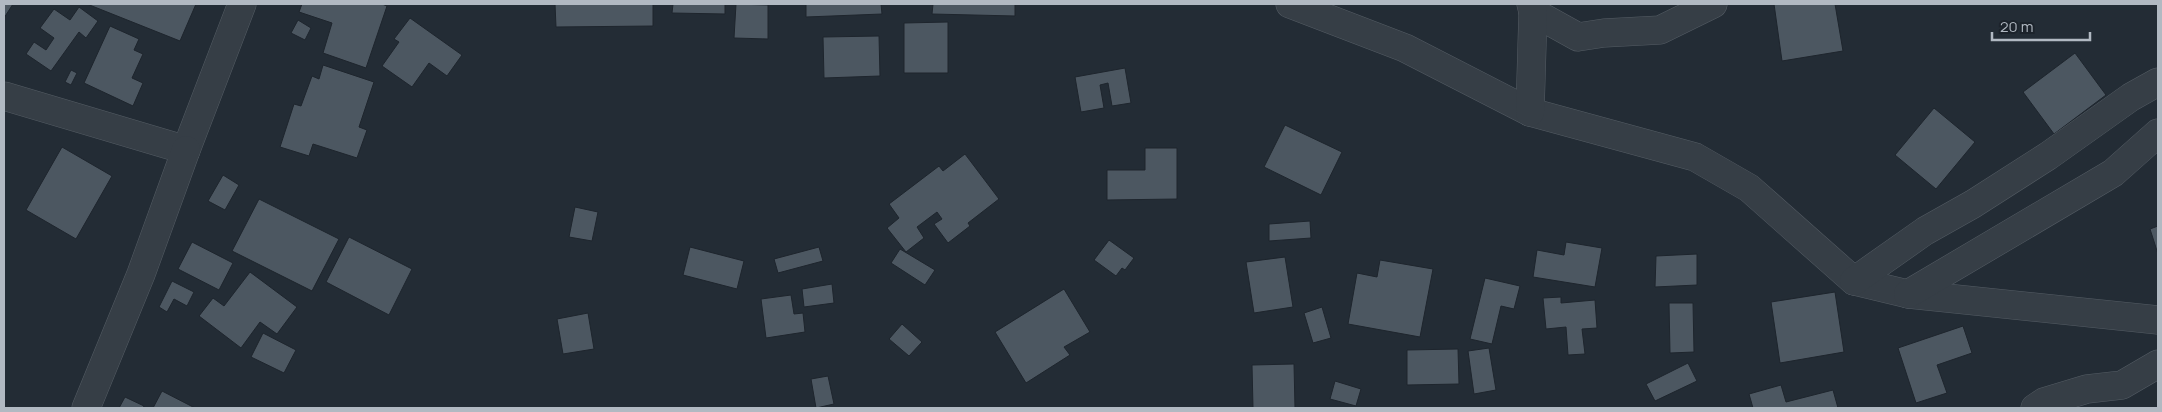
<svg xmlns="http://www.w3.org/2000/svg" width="2162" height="412" viewBox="0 0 2162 412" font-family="Manrope,sans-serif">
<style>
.building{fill:#4c5761;stroke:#1e252d}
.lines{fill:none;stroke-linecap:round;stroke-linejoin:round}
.street-casing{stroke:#545c64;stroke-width:29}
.street{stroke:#363e46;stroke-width:28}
</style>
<rect width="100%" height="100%" fill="#232c35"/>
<!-- building -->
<g class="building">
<polygon points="4,4 13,4 4,18"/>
<polygon points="87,4 196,4 180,41"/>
<polygon points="302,4 382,4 387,6 366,68 323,53 332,23 299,12"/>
<polygon points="555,4 653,4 653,26 556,27"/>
<polygon points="673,4 725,4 725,14 672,13"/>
<polygon points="736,4 768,5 768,39 734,38"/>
<polygon points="806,4 881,4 882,14 806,17"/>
<polygon points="933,4 1015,4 1015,16 932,14"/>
<polygon points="1774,4 1835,4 1843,51 1782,61"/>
<polygon points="79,7 98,21 86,38 79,32 51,71 26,54 34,42 46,50 54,38 40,28 54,9 70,20"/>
<polygon points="410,18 462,55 447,76 429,63 412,87 382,66 399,42 394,39"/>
<polygon points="298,20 311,28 305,40 291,33"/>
<polygon points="948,22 948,73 904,73 904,23"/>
<polygon points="110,26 139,39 134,50 143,54 132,78 143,83 133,106 84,83"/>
<polygon points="879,36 880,76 824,78 823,37"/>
<polygon points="2075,53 2106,95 2054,134 2023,92"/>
<polygon points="323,65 374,82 359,127 367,130 357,158 313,144 309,156 280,147 294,104 301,106 312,76 319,79"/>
<polygon points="1125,68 1131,103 1112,106 1108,83 1100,85 1104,108 1081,112 1075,77"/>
<polygon points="71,70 77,73 71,85 65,82"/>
<polygon points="1934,108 1975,142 1936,189 1895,155"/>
<polygon points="1285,125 1342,152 1321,195 1264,167"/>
<polygon points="62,147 112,176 76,239 26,210"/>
<polygon points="1145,148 1177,148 1177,199 1107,200 1107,170 1145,170"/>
<polygon points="965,154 999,199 968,223 970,226 948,243 934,224 942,219 937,212 917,227 924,238 906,252 887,228 899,218 889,204 939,166 943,171"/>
<polygon points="223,175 239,185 225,210 208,201"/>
<polygon points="259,199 339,239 312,291 232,251"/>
<polygon points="575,207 598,212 592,241 569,237"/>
<polygon points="1310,221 1311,238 1269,241 1269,224"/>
<polygon points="2158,226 2158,254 2150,229"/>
<polygon points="349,237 412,269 389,315 326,282"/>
<polygon points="1109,240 1134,258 1125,270 1122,268 1116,276 1094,260"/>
<polygon points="192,242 233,263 219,290 178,269"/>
<polygon points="1566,242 1602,248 1595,287 1533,277 1537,250 1564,255"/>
<polygon points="690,247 744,261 737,289 683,275"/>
<polygon points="819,247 823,261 778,273 774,259"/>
<polygon points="900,249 935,270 925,285 891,263"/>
<polygon points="1697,254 1697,285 1655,287 1656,256"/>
<polygon points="1285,257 1293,307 1254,313 1246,262"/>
<polygon points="1380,260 1433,269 1420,337 1348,324 1357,273 1377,277"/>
<polygon points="250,272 297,307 277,334 260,322 241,348 199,316 213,298 224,306"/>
<polygon points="1485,278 1520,286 1514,309 1501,306 1492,344 1470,339"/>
<polygon points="172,281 194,292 187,306 174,299 167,312 159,307"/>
<polygon points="832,284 834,303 804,307 802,289"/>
<polygon points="1064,289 1090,332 1064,347 1070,355 1026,383 995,332"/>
<polygon points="1835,292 1844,352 1780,363 1771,302"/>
<polygon points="791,295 794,314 803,313 805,332 766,338 761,299"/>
<polygon points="1561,297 1561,303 1595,300 1597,328 1582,329 1585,354 1568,355 1566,327 1546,329 1543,298"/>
<polygon points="1669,303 1693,303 1694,352 1670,353"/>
<polygon points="1322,307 1331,338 1313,343 1304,313"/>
<polygon points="588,313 594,349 563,354 557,319"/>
<polygon points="902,324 922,342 909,356 889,339"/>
<polygon points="1963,326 1972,353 1937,365 1947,393 1916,403 1898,348"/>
<polygon points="263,333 296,350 284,373 251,357"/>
<polygon points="1489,348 1496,390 1474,394 1468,351"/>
<polygon points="1458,349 1459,384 1407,385 1407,350"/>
<polygon points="1688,363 1697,381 1655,401 1646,384"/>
<polygon points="1294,364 1295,408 1253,408 1252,365"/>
<polygon points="828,376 834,404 816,408 811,379"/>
<polygon points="1335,381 1361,389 1356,406 1330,399"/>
<polygon points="1781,385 1786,402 1833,390 1838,408 1753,408 1749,394"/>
<polygon points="162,391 195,408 153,408"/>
<polygon points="125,397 144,406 143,408 119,408"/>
</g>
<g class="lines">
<!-- street casing -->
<g class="street-casing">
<g id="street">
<polyline points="1290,4 1405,48 1530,112 1695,157 1749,188 1854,281 1908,294 2158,320"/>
<polyline points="1533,12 1578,37 1604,33 1660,30 1713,4"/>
<polyline points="4,96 186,150 242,4"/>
<polyline points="1530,112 1533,12 1531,4"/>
<polyline points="1854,281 1925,231 1973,204 2048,156 2131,97 2158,82"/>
<polyline points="1908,294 2113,173 2158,133"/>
<polyline points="86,408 141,274 186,150"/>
<polyline points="2035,408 2044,402 2087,389 2122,385 2158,364"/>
</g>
</g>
<!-- street -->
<use href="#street" class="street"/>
</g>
<!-- border -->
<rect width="2162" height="412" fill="none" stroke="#b1b9c2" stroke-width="10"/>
<!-- scale -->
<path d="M1992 32v8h98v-8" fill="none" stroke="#b1b9c2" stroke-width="2.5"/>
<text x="2000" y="32" font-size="15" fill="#b1b9c2" stroke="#1c232b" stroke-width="4" paint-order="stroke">20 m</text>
</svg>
